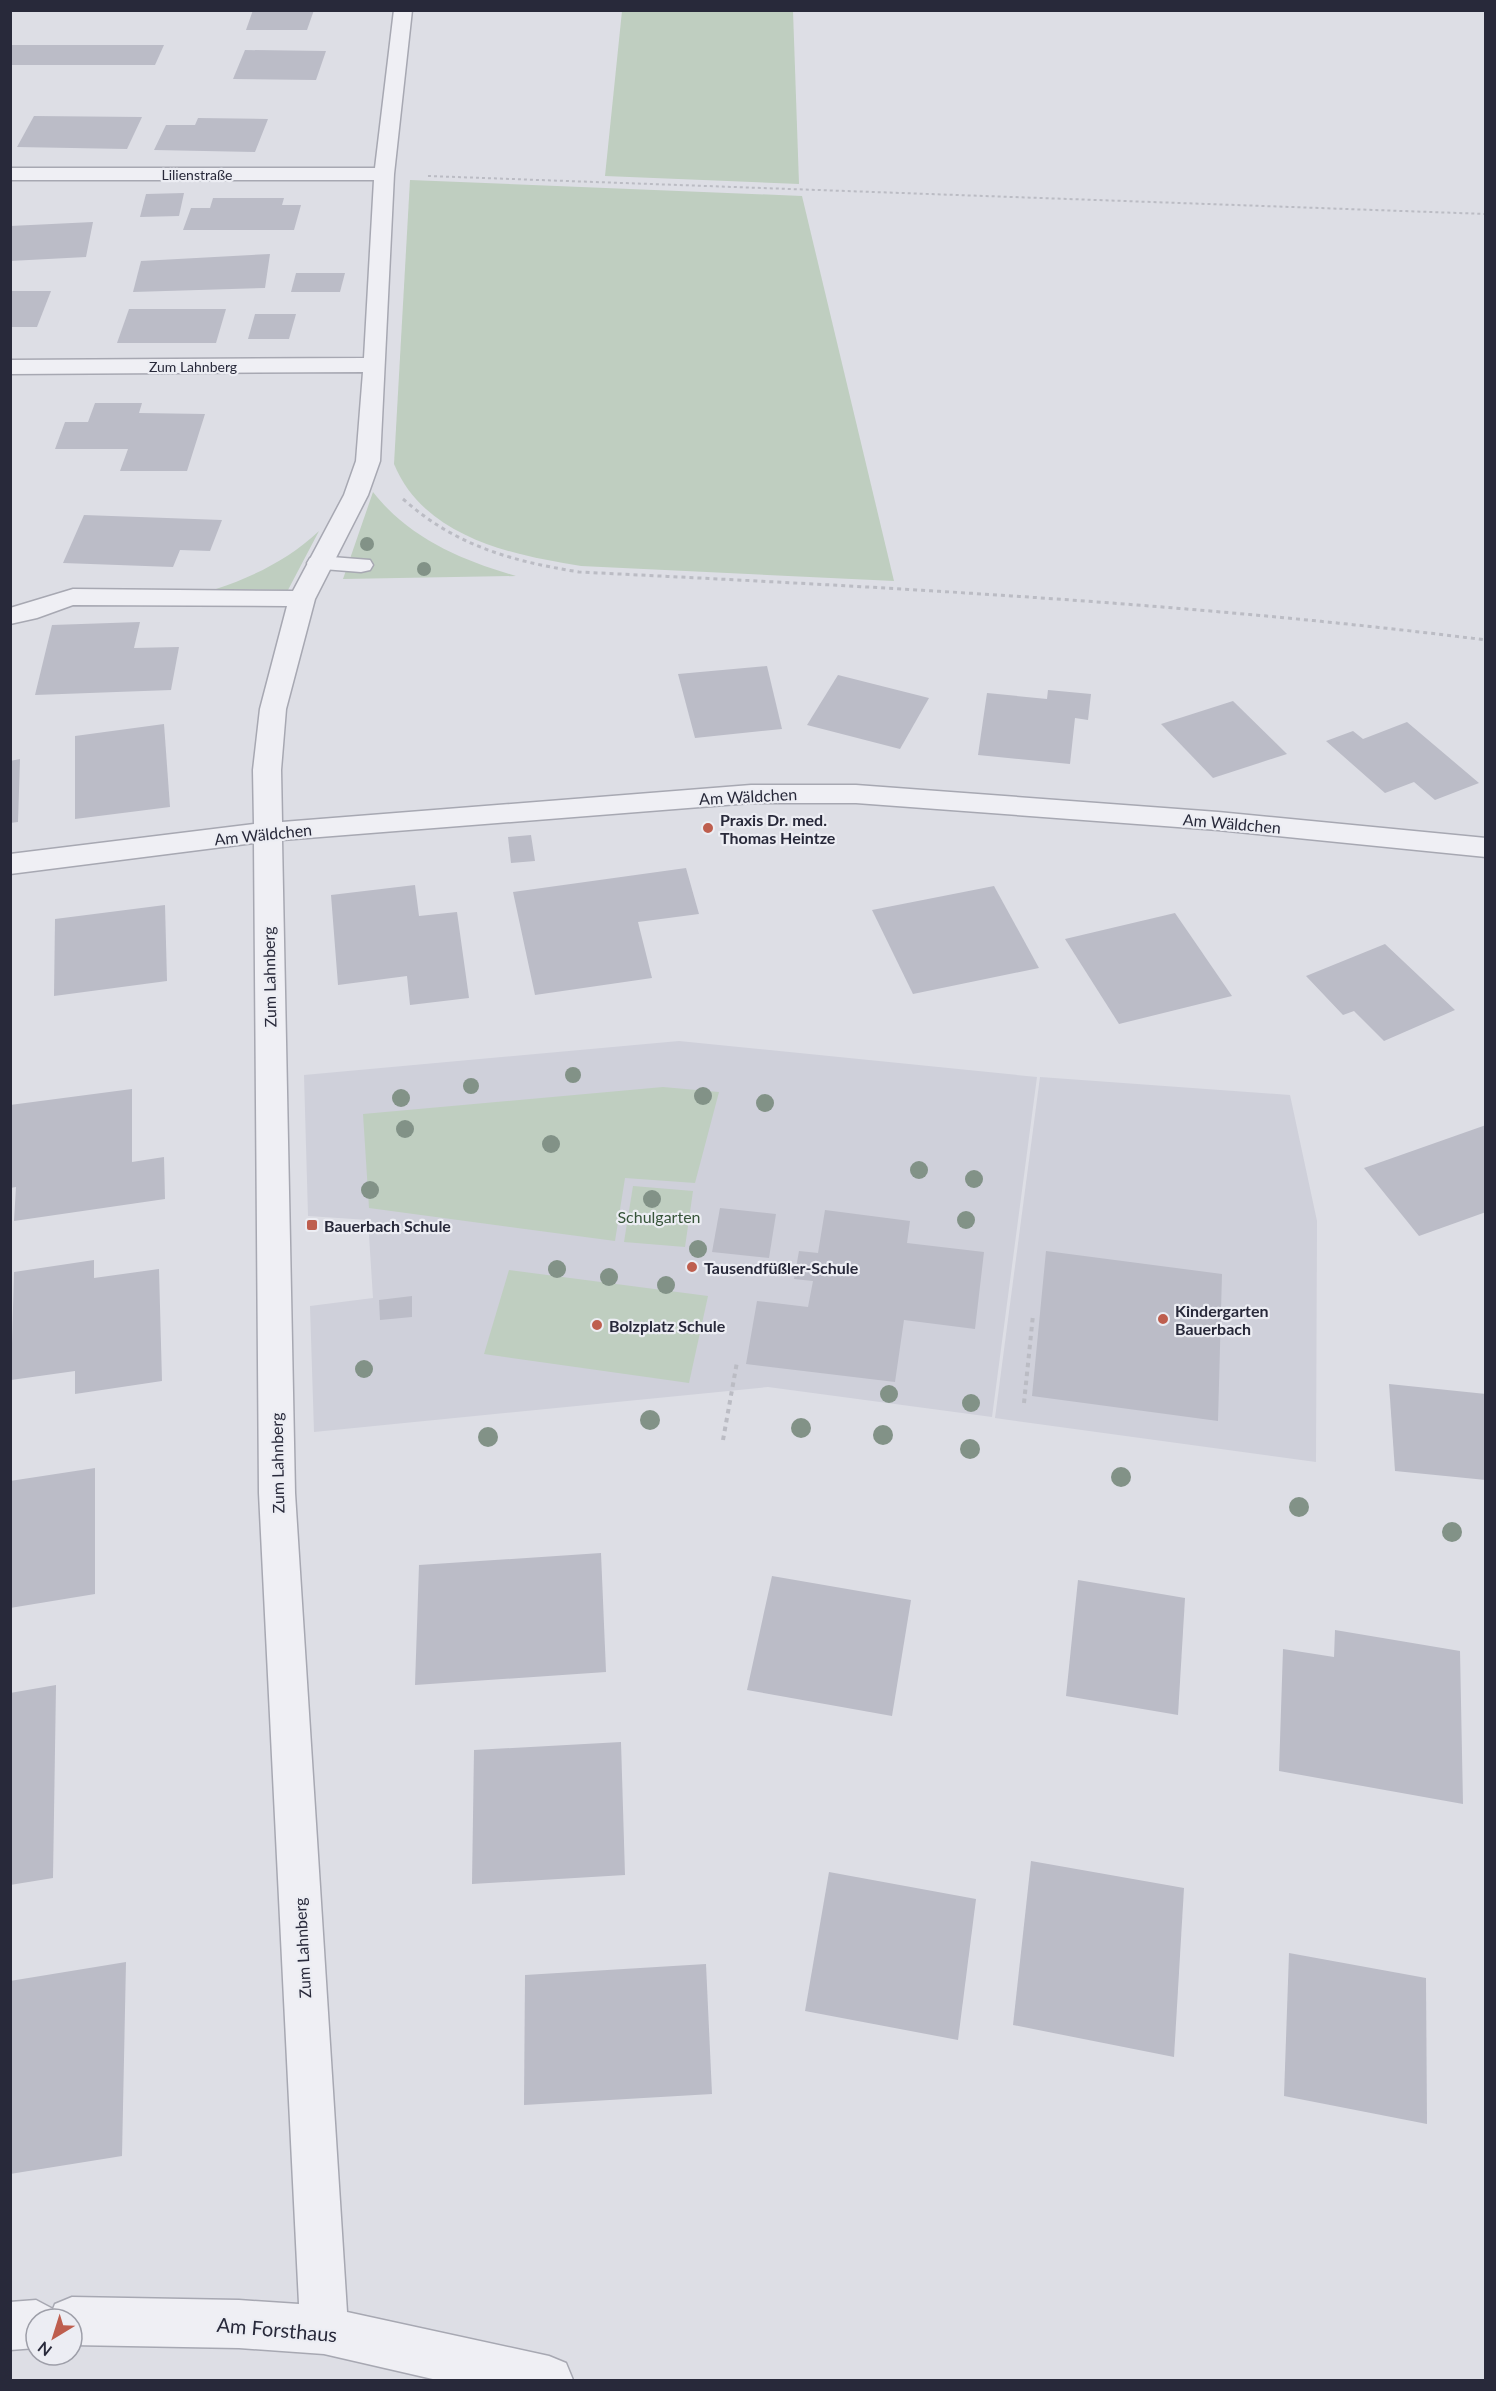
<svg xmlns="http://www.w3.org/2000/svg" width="1496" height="2391" viewBox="0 0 1496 2391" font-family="Lato,sans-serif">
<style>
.built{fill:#cfd0da}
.green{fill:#bfcec0}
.building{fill:#bbbcc7}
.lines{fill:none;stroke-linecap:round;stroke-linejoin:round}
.lane-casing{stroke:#a7a8b2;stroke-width:3}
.street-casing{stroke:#a7a8b2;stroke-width:3}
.path-far2{stroke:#bbbcc4;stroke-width:2;stroke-dasharray:3 3;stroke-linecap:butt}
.path-far1{stroke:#bbbcc4;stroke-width:3;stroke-dasharray:4 4;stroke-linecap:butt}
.path{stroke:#bbbcc4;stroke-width:4;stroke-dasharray:4.5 4.5;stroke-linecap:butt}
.lane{fill:#efeff4;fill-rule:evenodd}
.street{fill:#efeff4;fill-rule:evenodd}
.tree{fill:#829287}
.poi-dot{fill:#be5e4e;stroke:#ecedf3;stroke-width:2}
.labels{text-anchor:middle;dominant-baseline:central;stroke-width:4.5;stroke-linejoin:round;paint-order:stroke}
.far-street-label{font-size:14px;fill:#28293a;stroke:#ecedf3}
.street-label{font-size:16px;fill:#28293a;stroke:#ecedf3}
.poi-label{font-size:16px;font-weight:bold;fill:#28293a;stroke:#ecedf3;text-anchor:start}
.park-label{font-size:16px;fill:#37543a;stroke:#ecedf3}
.near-street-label{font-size:20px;fill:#28293a;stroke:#ecedf3}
</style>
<rect width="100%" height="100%" fill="#dddee5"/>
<!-- built -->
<g class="built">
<polygon points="679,1041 1037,1077 992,1417 768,1387 314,1432 310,1306 373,1298 368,1220 308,1216 304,1075"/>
<polygon points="1040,1077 1290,1095 1317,1221 1316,1462 995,1418"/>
</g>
<!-- green -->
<g class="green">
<polygon points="622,11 793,11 799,184 605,176"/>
<path d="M 410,180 L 802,196 L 894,581 L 581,566 C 511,555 424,537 394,464 Z"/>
<path d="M 373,492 C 409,538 461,560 516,576 L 343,579 Z"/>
<path d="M 319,531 L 288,590 L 216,589 C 255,576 289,559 319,531 Z"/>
<polygon points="663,1087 719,1092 695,1183 625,1178 615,1241 369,1208 363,1114"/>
<polygon points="633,1186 693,1191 685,1247 624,1242"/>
<polygon points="509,1270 708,1296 689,1383 484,1354"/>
</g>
<!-- building -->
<g class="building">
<polygon points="253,10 314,10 307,30 246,30"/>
<polygon points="10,45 164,45 155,65 10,65"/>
<polygon points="245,50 326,51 316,80 233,79"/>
<polygon points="34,116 142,117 127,149 17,147"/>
<polygon points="198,118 268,119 255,152 154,150 166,125 195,125"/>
<polygon points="184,193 179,216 140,217 146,194"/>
<polygon points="213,198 284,198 282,205 301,205 294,230 183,230 191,208 210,208"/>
<polygon points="93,222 86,257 10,261 10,226"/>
<polygon points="270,254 265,288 133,292 141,261"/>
<polygon points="296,273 345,273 340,292 291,292"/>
<polygon points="10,291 51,291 37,327 10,327"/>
<polygon points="129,309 226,309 216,343 117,343"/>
<polygon points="255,314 296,314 289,339 248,339"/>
<polygon points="95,403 142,403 139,413 205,414 187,471 120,471 128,449 55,449 65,422 88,422"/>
<polygon points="84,515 222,520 210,551 180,550 173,567 63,563"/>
<polygon points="140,622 134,648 179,647 171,690 35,695 52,625"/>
<polygon points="767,666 782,729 695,738 678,674"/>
<polygon points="838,675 929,698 900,749 807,725"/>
<polygon points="1048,690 1091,694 1088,720 1075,718 1070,764 978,755 987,693 1047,699"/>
<polygon points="1233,701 1287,754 1213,778 1161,724"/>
<polygon points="1407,722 1479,783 1435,800 1414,782 1385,793 1326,741 1353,731 1363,739"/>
<polygon points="164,724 170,807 75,819 75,736"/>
<polygon points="20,759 18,822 10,823 10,761"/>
<polygon points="531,835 535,861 511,863 508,837"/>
<polygon points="686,868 699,914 638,922 652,978 535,995 513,892"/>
<polygon points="415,885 419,916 457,912 469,998 410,1005 407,976 338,985 331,895"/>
<polygon points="994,886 1039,968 913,994 872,910"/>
<polygon points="165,905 167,981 54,996 55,919"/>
<polygon points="1175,913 1232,996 1119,1024 1065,939"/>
<polygon points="1385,944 1455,1010 1384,1041 1354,1011 1343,1015 1306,976"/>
<polygon points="132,1089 132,1162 164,1157 165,1199 14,1221 16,1187 10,1188 10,1105"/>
<polygon points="1486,1125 1486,1212 1419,1236 1364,1168"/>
<polygon points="720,1208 776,1214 769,1258 712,1252"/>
<polygon points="825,1210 910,1221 907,1243 984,1252 975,1329 904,1320 895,1382 746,1364 757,1301 808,1307 813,1281 794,1279 799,1251 818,1253"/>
<polygon points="1046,1251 1222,1274 1218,1421 1032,1396"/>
<polygon points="94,1260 94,1278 159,1269 162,1381 75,1394 75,1371 11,1380 14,1272"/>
<polygon points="412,1296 412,1317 380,1320 379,1300"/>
<polygon points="1389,1384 1486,1394 1486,1480 1395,1471"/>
<polygon points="95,1468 95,1594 10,1608 10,1481"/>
<polygon points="601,1553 606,1672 415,1685 419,1565"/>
<polygon points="772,1576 911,1600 892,1716 747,1690"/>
<polygon points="1078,1580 1185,1598 1178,1715 1066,1696"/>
<polygon points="1335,1630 1460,1651 1463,1804 1279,1771 1283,1649 1334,1657"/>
<polygon points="56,1685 53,1878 10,1885 10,1693"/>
<polygon points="621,1742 625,1875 472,1884 474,1750"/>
<polygon points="1031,1861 1184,1888 1174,2057 1013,2025"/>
<polygon points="829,1872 976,1899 958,2040 805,2011"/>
<polygon points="1289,1953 1426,1978 1427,2124 1284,2096"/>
<polygon points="126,1962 122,2156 10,2174 10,1981"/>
<polygon points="706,1964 712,2094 524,2105 525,1975"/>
</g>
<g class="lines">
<!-- lane casing -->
<g class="lane-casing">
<polygon id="lane" points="319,556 370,560 373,565 370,570 361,572 310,568 307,563 310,558"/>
</g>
<!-- street casing -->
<g class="street-casing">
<polygon id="street" points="394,10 412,10 394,174 380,461 368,495 315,599 286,709 281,770 282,822 751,785 856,785 1218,812 1486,838 1486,857 1218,830 856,803 751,803 282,840 295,1493 347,2312 549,2356 566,2363 573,2380 437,2380 324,2354 239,2348 72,2345 72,2319 36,2319 36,2348 10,2350 10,2302 36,2300 53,2309 55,2304 72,2297 239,2300 299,2304 259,1493 254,843 10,874 10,854 254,824 253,770 260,709 287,606 73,605 37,618 10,624 10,608 73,589 293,591 344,495 356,461 363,372 10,374 10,360 364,358 374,180 10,180 10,168 375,168"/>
</g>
<!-- path-far2 -->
<polyline class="path-far2" points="428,176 1486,214"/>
<!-- path-far1 -->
<path class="path-far1" d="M 403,499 C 456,546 511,561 579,572 C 882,587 1185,602 1486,640"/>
<!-- path -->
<g class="path">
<polyline points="1024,1403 1033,1315"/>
<polyline points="723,1440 737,1362"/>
</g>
<!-- lane -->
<use href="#lane" class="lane"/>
<!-- street -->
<use href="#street" class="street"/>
</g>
<!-- trees -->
<g class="tree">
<circle cx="367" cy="544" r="7"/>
<circle cx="424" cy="569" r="7"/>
<circle cx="573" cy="1075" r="8"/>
<circle cx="471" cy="1086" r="8"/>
<circle cx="703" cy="1096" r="9"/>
<circle cx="401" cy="1098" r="9"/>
<circle cx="765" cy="1103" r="9"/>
<circle cx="405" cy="1129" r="9"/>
<circle cx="551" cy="1144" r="9"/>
<circle cx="919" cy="1170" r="9"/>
<circle cx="974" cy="1179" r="9"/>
<circle cx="370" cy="1190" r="9"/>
<circle cx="652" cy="1199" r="9"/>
<circle cx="966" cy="1220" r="9"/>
<circle cx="698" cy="1249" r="9"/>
<circle cx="557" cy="1269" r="9"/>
<circle cx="609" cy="1277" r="9"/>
<circle cx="666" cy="1285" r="9"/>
<circle cx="364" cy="1369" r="9"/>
<circle cx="889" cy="1394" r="9"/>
<circle cx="971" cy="1403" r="9"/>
<circle cx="650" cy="1420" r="10"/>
<circle cx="801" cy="1428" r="10"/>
<circle cx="883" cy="1435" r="10"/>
<circle cx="488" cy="1437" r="10"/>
<circle cx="970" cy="1449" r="10"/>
<circle cx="1121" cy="1477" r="10"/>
<circle cx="1299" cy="1507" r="10"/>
<circle cx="1452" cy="1532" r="10"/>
</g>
<!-- markers -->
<g class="poi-dot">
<circle cx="708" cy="828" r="6"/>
<rect x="306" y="1219" width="12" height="12" rx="3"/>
<circle cx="692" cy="1267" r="6"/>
<circle cx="1163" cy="1319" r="6"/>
<circle cx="597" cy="1325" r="6"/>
</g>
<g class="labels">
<!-- far-street labels -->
<g class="far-street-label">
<text x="197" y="174">Lilienstraße</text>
<text x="193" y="366">Zum Lahnberg</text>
</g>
<!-- street labels -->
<g class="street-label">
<text transform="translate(748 796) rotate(-3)">Am Wäldchen</text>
<text transform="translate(1232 823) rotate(5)">Am Wäldchen</text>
<text transform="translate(263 834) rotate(-6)">Am Wäldchen</text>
<text transform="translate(269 977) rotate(-91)">Zum Lahnberg</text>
<text transform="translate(277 1463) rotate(-91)">Zum Lahnberg</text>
<text transform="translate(302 1948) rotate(-93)">Zum Lahnberg</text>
</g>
<!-- poi labels -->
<g class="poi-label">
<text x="720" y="819">Praxis Dr. med.<tspan x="720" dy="18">Thomas Heintze</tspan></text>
<text x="324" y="1225">Bauerbach Schule</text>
<text x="704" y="1267">Tausendfüßler-Schule</text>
<text x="1175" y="1310">Kindergarten<tspan x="1175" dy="18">Bauerbach</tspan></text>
<text x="609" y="1325">Bolzplatz Schule</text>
</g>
<!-- park labels -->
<g class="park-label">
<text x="659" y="1216">Schulgarten</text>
</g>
<!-- near-street labels -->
<g class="near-street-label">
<text transform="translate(277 2329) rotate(5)">Am Forsthaus</text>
</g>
</g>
<!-- border -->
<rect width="1496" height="2391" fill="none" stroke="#28293a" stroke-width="24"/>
<!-- north arrow -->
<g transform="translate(54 2337) rotate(218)"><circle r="28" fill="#ecedf3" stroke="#9e9fa9" stroke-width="1.5"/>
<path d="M0-4.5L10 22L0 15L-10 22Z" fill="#be5e4e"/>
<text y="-9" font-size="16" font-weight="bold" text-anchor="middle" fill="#28293a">N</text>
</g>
</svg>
